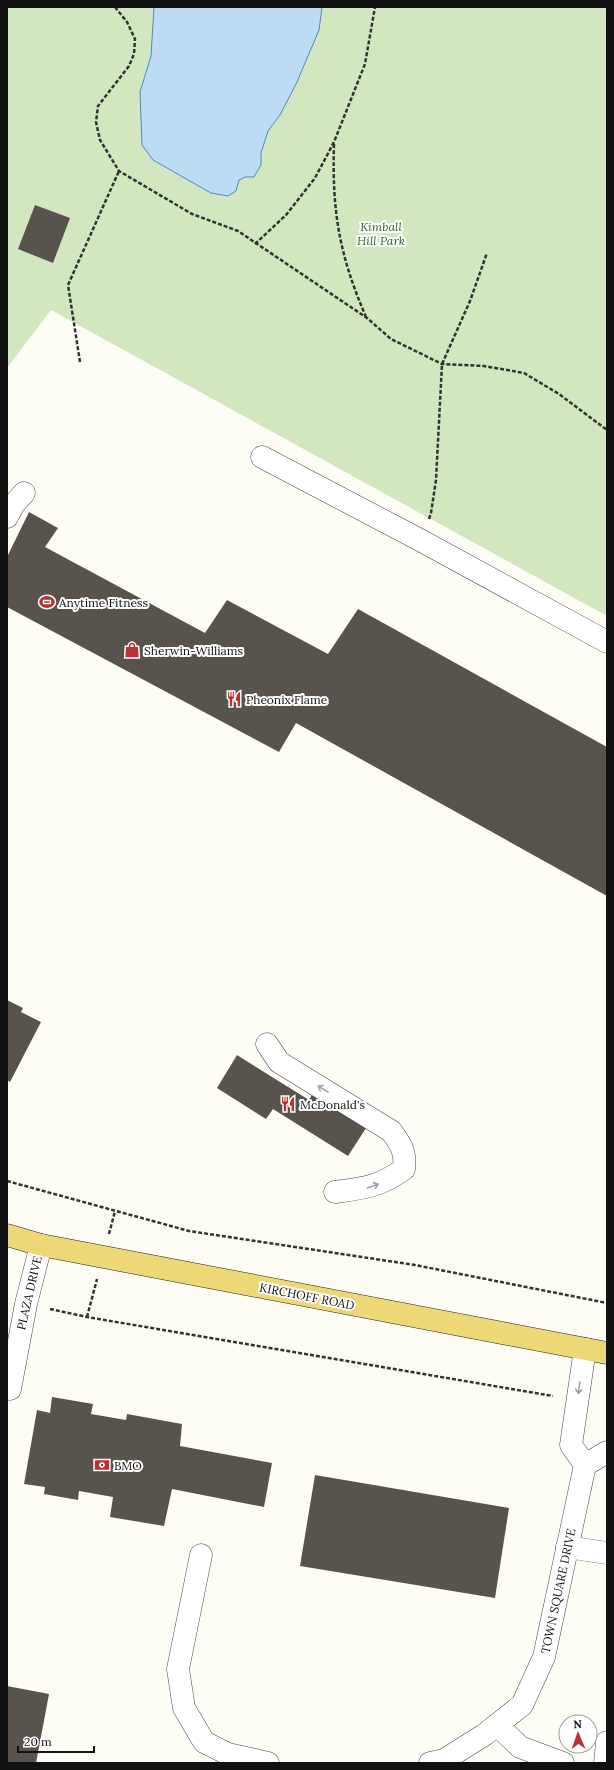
<svg xmlns="http://www.w3.org/2000/svg" width="614" height="1770" viewBox="0 0 614 1770" font-family="Lora,serif">
<style>
.green{fill:#d2e7c0}
.water{fill:#bddbf2;stroke:#4a8cc3}
.building{fill:#59534e}
.lines{fill:none;stroke-linecap:round;stroke-linejoin:round}
.minor-casing{stroke:#444;stroke-width:23}
.major-casing{stroke:#222;stroke-width:23}
.path{stroke:#333;stroke-width:2.5;stroke-dasharray:4 2;stroke-linecap:butt}
.minor{stroke:#fff;stroke-width:22}
.major{stroke:#eed776;stroke-width:22}
.oneway{stroke:#a0a0a0}
.labels{text-anchor:middle;dominant-baseline:central;stroke-width:4;stroke-linejoin:round;paint-order:stroke}
.park-label{font-size:12px;font-style:italic;fill:#2e6425;stroke:#fff}
.poi-label{font-size:12px;fill:#111;stroke:#fff;text-anchor:start}
.street-label{font-size:12px;fill:#111;stroke:#fff}
</style>
<rect width="100%" height="100%" fill="#fefdf5"/>
<!-- green -->
<polygon class="green" points="7,7 607,7 607,616 51,310 7,368"/>
<!-- water -->
<polygon class="water" points="154,7 322,7 319,30 297,82 280,115 268,131 261,153 261,165 254,177 245,177 239,180 236,191 228,196 211,193 167,168 153,160 142,145 140,92 151,56"/>
<!-- building -->
<g class="building">
<polygon points="35,205 70,218 53,263 18,249"/>
<polygon points="29,512 58,528 45,547 205,633 227,600 328,654 358,609 607,747 607,896 296,723 279,752 7,607 7,557"/>
<polygon points="7,1000 23,1008 21,1012 41,1022 10,1082 7,1080"/>
<polygon points="237,1055 309,1100 314,1091 368,1125 348,1156 273,1109 266,1119 217,1088"/>
<polygon points="52,1397 93,1404 91,1414 126,1420 127,1414 182,1424 180,1446 272,1463 264,1507 172,1489 164,1526 110,1517 113,1497 79,1491 78,1500 44,1494 45,1487 24,1484 37,1410 50,1413"/>
<polygon points="315,1475 509,1508 495,1598 300,1566"/>
<polygon points="7,1686 49,1694 36,1763 7,1763"/>
</g>
<g class="lines">
<!-- minor casing -->
<g class="minor-casing">
<g id="minor">
<polyline points="262,457 420,540 607,642"/>
<polyline points="7,517 14,504 24,493"/>
<path d="M 267,1044 L 279,1062 L 391,1131 C 401,1144 406,1152 404,1169 C 379,1187 364,1188 335,1192"/>
<polyline points="10,1389 26,1304 41,1245"/>
<polyline points="585,1465 607,1452"/>
<polyline points="567,1547 607,1553"/>
<polyline points="201,1555 178,1669 184,1708 204,1742 228,1754 268,1763"/>
<polyline points="497,1725 520,1747 563,1763"/>
<polyline points="430,1763 444,1760 484,1735 522,1705 544,1657 585,1465 571,1445 585,1349"/>
<polyline points="605,1763 607,1742"/>
</g>
</g>
<!-- major casing -->
<g class="major-casing">
<polyline id="major" points="7,1235 41,1245 607,1353"/>
</g>
<!-- path -->
<g class="path">
<polyline points="115,7 127,22 135,39 134,54 129,66 98,106 96,122 100,140 119,171 192,214 238,231 367,318 391,339 442,364 484,366 524,373 559,394 607,430"/>
<path d="M 334,144 C 332,212 339,254 366,317"/>
<polyline points="255,244 286,215 315,178 334,142 365,64 375,7"/>
<polyline points="80,362 68,285 119,171"/>
<polyline points="429,519 431,513 436,480 442,364 470,301 487,253"/>
<polyline points="7,1181 189,1231 415,1265 607,1303"/>
<polyline points="109,1234 115,1211"/>
<polyline points="50,1309 87,1317 553,1396"/>
<polyline points="87,1317 97,1279"/>
</g>
<!-- minor -->
<use href="#minor" class="minor"/>
<!-- major -->
<use href="#major" class="major"/>
</g>
<!-- one-way arrows -->
<defs><path id="oneway-shaft" d="M-6 0H5M1.5-3L5.5 0L1.5 3" fill="none" stroke-width="1.6" stroke-linecap="round" stroke-linejoin="round"/></defs>
<g class="oneway">
<use href="#oneway-shaft" transform="translate(323 1089) rotate(-149)"/>
<use href="#oneway-shaft" transform="translate(373 1186) rotate(-20)"/>
<use href="#oneway-shaft" transform="translate(579 1388) rotate(98)"/>
</g>
<!-- icons -->
<defs>
<g id="stadium-bare" transform="scale(1.2)"><path d="M0-5a6.5 5 0 1 0 0 10a6.5 5 0 1 0 0-10ZM-3.5-1.8h7v3.6h-7Z" fill="#b73432" stroke="#fff" stroke-width="2.5" paint-order="stroke"/></g>
<g id="shop-bare" transform="scale(1.2)"><path d="M-5-2.5h2.3a2.7 3.5 0 0 1 5.4 0H5L5.5 6h-11ZM-1.5-2.5h3a1.5 2.3 0 0 0-3 0Z" fill="#b73432" stroke="#fff" stroke-width="2.5" paint-order="stroke"/></g>
<g id="restaurant-bare" transform="scale(1.2)"><path d="M-5-6h1v4h1v-4h1v4h1v-4h1v5L-1.5 .5V6h-2V.5L-5-1ZM5-6V6H3V1.5H1.5Q1.5-4 5-6Z" fill="#b73432" stroke="#fff" stroke-width="2.5" paint-order="stroke"/></g>
<g id="bank-bare" transform="scale(1.2)"><path d="M-6-4H6V4H-6ZM0-2.3a2.3 2.3 0 1 0 0 4.6a2.3 2.3 0 1 0 0-4.6Z" fill="#b73432" stroke="#fff" stroke-width="2.5" paint-order="stroke"/></g>
</defs>
<g fill-rule="evenodd">
<use href="#stadium-bare" x="47" y="602"/>
<use href="#shop-bare" x="132" y="650"/>
<use href="#restaurant-bare" x="234" y="699"/>
<use href="#restaurant-bare" x="288" y="1104"/>
<use href="#bank-bare" x="102" y="1465"/>
</g>
<g class="labels">
<!-- park labels -->
<g class="park-label">
<text x="381" y="226">Kimball<tspan x="381" dy="14">Hill Park</tspan></text>
</g>
<!-- poi labels -->
<g class="poi-label">
<text x="59" y="602">Anytime Fitness</text>
<text x="144" y="650">Sherwin-Williams</text>
<text x="246" y="699">Pheonix Flame</text>
<text x="300" y="1104">McDonald's</text>
<text x="114" y="1465">BMO</text>
</g>
<!-- street labels -->
<g class="street-label">
<text transform="translate(29 1293) rotate(-77)">PLAZA DRIVE</text>
<text transform="translate(307 1296) rotate(11)">KIRCHOFF ROAD</text>
<text transform="translate(558 1591) rotate(-78)">TOWN SQUARE DRIVE</text>
</g>
</g>
<!-- border -->
<rect width="614" height="1770" fill="none" stroke="#111111" stroke-width="16"/>
<!-- north arrow -->
<g transform="translate(578 1734) rotate(358)"><circle r="19" fill="#ffffff" stroke="#a0a0a0"/>
<path d="M0-3L7 15L0 10L-7 15Z" fill="#b73432"/>
<text y="-6" font-size="11" font-weight="bold" text-anchor="middle" fill="#111111">N</text>
</g>
<!-- scale -->
<path d="M18 1746v6h76v-6" fill="none" stroke="#111111" stroke-width="2"/>
<text x="24" y="1746" font-size="12" fill="#111111" stroke="#ffffff" stroke-width="3" paint-order="stroke">20 m</text>
</svg>
